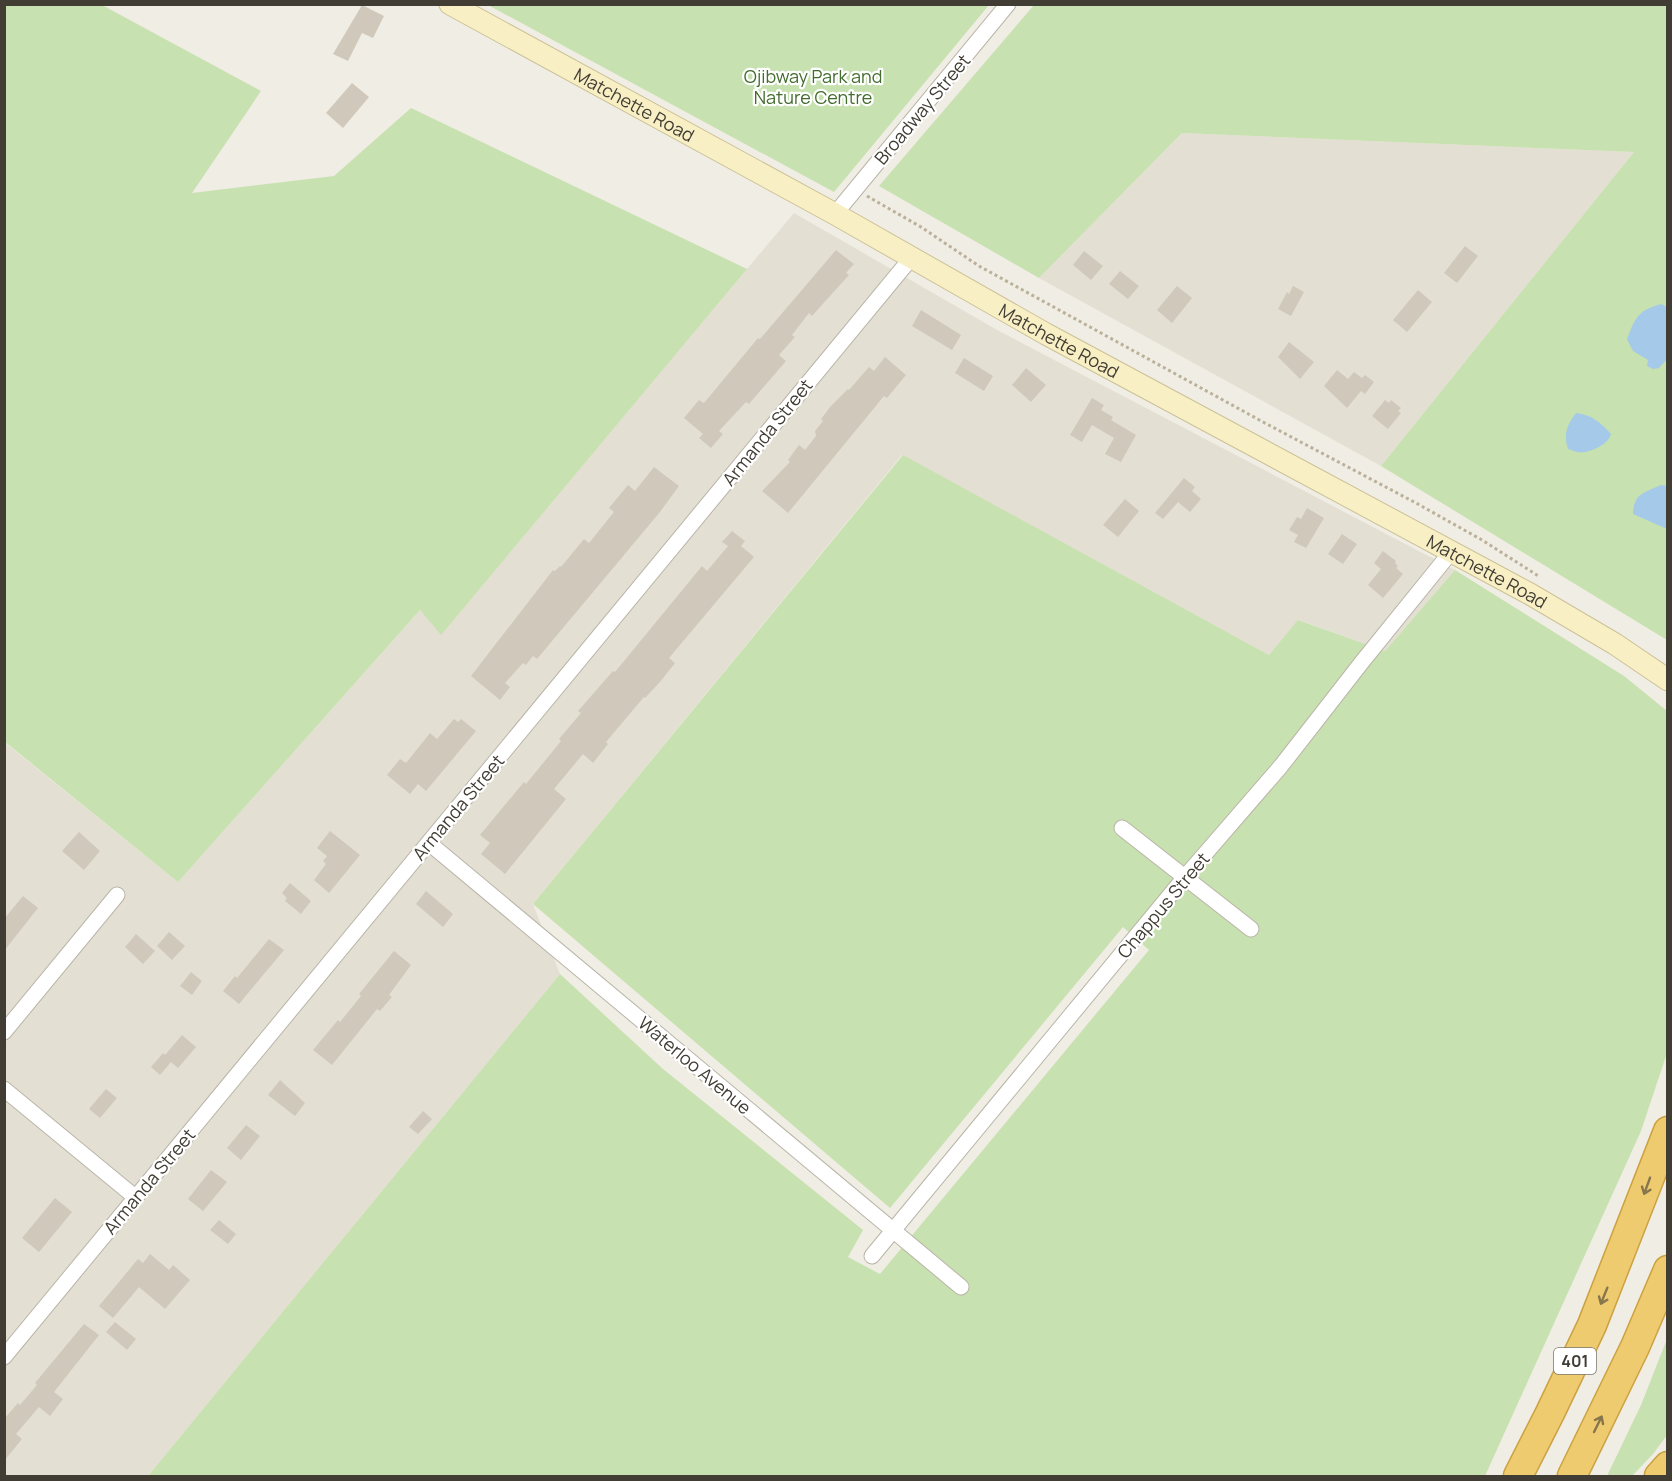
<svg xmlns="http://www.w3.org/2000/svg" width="1672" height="1481" viewBox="0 0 1672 1481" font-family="Manrope,sans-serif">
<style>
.residential{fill:#e3dfd2}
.green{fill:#c8e1b0}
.water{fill:#a5c9e8}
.building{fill:#d0c9bb}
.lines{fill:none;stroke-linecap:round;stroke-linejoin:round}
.street-casing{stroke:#bab5a8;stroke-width:17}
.secondary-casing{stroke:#ccc197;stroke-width:23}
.highway-casing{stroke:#cca141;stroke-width:31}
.path{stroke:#bbb19a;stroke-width:3;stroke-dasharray:3 3;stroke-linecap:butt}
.street{stroke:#fff;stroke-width:15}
.secondary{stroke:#f9efc5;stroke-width:21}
.highway{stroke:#efcb70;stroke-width:28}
.oneway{stroke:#87764c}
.labels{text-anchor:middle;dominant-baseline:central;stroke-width:4.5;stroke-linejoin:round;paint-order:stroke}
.shield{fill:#fff;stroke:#7a7771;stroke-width:1.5}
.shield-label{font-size:16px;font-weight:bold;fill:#413d34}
.park-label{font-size:18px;fill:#436c2e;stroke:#fff}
.street-label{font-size:18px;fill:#413d34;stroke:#fff}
</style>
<rect width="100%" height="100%" fill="#f0ede4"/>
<!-- residential -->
<g class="residential">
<polygon points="1182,133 1634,152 1381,466 1039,278"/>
<polygon points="794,213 999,331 1455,570 1385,651 1299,620 1269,655 902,455 533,904 560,974 148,1476 5,1476 4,742 178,882 420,610 441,634"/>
</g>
<!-- green -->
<g class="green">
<polygon points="4,5 102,5 261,91 192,193 334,176 411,108 747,269 441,635 420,610 178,882 5,742"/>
<polygon points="488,5 989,5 834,192"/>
<polygon points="1034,5 1667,5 1667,640 1381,466 1634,152 1182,133 1039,278 879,186"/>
<polygon points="903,455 1269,655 1298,620 1385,651 1455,570 1624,676 1667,711 1667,1053 1641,1131 1485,1476 148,1476 560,974 663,1069 863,1230 848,1257 880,1274 1149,950 1123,927 890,1208 533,904"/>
<polygon points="1667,1339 1667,1435 1653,1454 1632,1476 1607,1476 1641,1405"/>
</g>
<!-- water -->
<g class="water">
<path d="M 1661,304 L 1667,307 L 1667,359 L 1659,368 L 1653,369 L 1647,366 L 1648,360 L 1633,351 L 1627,339 C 1636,316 1638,311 1661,304 Z"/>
<path d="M 1576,413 C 1592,415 1600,422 1611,434 C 1608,445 1589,454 1577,452 C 1576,452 1569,449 1568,449 C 1563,434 1567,425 1576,413 Z"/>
<path d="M 1661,485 L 1667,486 L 1667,529 L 1633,514 C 1634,493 1644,493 1661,485 Z"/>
</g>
<!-- building -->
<g class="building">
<polygon points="362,5 384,16 373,38 362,33 348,61 333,54"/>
<polygon points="352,83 369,97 343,128 326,113"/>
<polygon points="1465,246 1478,256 1457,283 1444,273"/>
<polygon points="836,250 854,264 846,273 849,275 812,316 809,313 792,335 795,337 779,355 786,361 749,404 746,402 719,431 723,434 711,448 699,438 703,434 684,418 699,400 704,403 758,338 760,339"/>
<polygon points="1084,251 1103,266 1091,280 1073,265"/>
<polygon points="1120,271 1139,286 1128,299 1109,284"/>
<polygon points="1177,286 1192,298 1172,323 1157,310"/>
<polygon points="1293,286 1304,292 1291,316 1278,309 1287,292 1289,294"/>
<polygon points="1418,290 1432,302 1407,332 1393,320"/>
<polygon points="921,310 961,335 952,350 912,326"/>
<polygon points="1289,342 1314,362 1300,379 1278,357"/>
<polygon points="885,357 906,375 887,398 884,396 788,513 762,491 790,462 788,460 799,445 805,450 816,436 815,431 823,421 821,419 831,406 848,389 849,390 869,367 874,371"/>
<polygon points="964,358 993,376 984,391 955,373"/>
<polygon points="1026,368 1046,385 1031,402 1012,385"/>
<polygon points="1337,370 1348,379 1354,372 1362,378 1365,375 1374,382 1365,394 1361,391 1347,408 1324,386"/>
<polygon points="1092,398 1104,405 1101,410 1113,417 1111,420 1136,435 1121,462 1105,454 1114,438 1092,425 1082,442 1070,435"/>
<polygon points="1385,400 1389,403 1391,400 1401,408 1398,411 1401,413 1388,429 1372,416"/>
<polygon points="654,467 679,486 660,512 537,659 533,656 526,665 523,663 505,683 510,687 500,700 471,676 553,570 555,571 560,566 561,567 584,539 589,543 614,512 609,508 628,485 635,491"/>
<polygon points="1184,478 1195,487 1192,491 1201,499 1190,512 1178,502 1163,519 1155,513"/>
<polygon points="1125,499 1139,511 1118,537 1103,525"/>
<polygon points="1307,508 1324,518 1306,548 1294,542 1298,535 1289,530 1297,517 1301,519"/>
<polygon points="732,531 745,541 741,546 754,557 669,658 675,663 660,682 645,698 644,697 606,742 608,744 593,763 583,754 554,789 566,799 505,874 481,854 490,843 480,835 524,782 526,784 561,741 559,739 581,713 578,711 613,671 615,672 702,566 707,571 728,546 722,542"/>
<polygon points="1342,534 1357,544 1343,564 1328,554"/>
<polygon points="1383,551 1396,561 1395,563 1398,566 1396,568 1403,574 1383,598 1368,585 1381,569 1374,563"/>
<polygon points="454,719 458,722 461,719 476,731 426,791 418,784 410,794 387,775 400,759 406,763 430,733 437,739"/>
<polygon points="330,831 360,855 329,893 314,880 326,864 323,861 327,856 317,848"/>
<polygon points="79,832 100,851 84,870 62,851"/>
<polygon points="290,883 311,901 301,914 285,901 287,898 282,893"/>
<polygon points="426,891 453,914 443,927 416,904"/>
<polygon points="23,896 38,908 4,951 4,919"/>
<polygon points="169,932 185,946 172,960 157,946"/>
<polygon points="136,934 155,951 143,964 125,947"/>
<polygon points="269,939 284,950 239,1004 223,991 235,976 237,978"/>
<polygon points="394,951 411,965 389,995 392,997 380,1011 377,1009 332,1065 313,1050 338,1020 340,1022 361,996 359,994"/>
<polygon points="191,972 202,981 192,995 180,986"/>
<polygon points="182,1035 196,1047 178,1068 171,1062 160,1075 151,1067 163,1053 165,1055"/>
<polygon points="280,1080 305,1103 295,1116 268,1095"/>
<polygon points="106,1089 117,1098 100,1118 89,1109"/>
<polygon points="423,1111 432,1119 418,1134 409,1127"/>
<polygon points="246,1125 260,1136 241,1160 227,1148"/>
<polygon points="211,1170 227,1182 203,1211 188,1199"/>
<polygon points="55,1198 72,1212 39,1252 22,1238"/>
<polygon points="219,1220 236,1234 228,1244 210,1230"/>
<polygon points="150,1254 169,1270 173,1265 190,1280 165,1309 139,1287 113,1318 99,1306 138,1259 143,1263"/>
<polygon points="115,1322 136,1339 127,1350 106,1332"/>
<polygon points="84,1324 99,1335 54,1392 63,1399 50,1416 39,1407 16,1434 22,1439 4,1461 4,1419 18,1403 20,1405 37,1385 35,1383"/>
</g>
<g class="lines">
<!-- street casing -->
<g class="street-casing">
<g id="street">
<polyline points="835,214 1008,4"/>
<polyline points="1122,828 1251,929"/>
<polyline points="429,843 961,1287"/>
<polyline points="4,1032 117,895"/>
<polyline points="4,1089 135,1197"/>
<polyline points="872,1256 1185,877 1281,766 1362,662 1451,552"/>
<polyline points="4,1357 912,257"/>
</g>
</g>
<!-- secondary casing -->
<g class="secondary-casing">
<g id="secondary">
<path id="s1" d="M 450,4 L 835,214 L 1046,334 L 1530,594 L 1615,644 L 1668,680"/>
</g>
</g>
<!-- highway casing -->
<g class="highway-casing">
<g id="highway">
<polyline points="1518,1476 1550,1413 1592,1325 1668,1131"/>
<polyline points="1572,1476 1635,1347 1668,1270"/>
<polyline points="1659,1476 1668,1466"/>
</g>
</g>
<!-- path -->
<polyline class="path" points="867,196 921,227 979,266 1263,422 1416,503 1482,540 1540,577"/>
<!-- street -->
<use href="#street" class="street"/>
<!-- secondary -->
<use href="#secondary" class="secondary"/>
<!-- highway -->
<use href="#highway" class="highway"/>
</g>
<!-- one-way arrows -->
<defs><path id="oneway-shaft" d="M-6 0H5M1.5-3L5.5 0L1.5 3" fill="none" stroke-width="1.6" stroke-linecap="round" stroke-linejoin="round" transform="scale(1.5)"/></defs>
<g class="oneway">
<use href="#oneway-shaft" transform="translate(1647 1186) rotate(110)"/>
<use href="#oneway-shaft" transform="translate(1604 1296) rotate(112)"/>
<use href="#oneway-shaft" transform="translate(1598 1424) rotate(-64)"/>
</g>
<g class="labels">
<!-- shield labels -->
<rect class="shield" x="1554" y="1348" width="42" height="26" rx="4.5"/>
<g class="shield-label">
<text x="1575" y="1361">401</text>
</g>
<!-- park labels -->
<g class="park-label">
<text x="813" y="76">Ojibway Park and<tspan x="813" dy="21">Nature Centre</tspan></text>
</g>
<!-- street labels -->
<g class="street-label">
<text stroke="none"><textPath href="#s1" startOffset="210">Matchette Road</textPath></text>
<text transform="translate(922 109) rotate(-50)">Broadway Street</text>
<text stroke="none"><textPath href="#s1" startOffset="696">Matchette Road</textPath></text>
<text transform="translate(767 432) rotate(-51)">Armanda Street</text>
<text stroke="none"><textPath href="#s1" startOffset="1182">Matchette Road</textPath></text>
<text transform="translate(458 807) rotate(-50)">Armanda Street</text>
<text transform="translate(1163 905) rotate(-50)">Chappus Street</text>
<text transform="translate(695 1065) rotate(40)">Waterloo Avenue</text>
<text transform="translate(149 1181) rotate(-50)">Armanda Street</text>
</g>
</g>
<!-- border -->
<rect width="1672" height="1481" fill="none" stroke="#413d34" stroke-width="12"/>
</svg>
